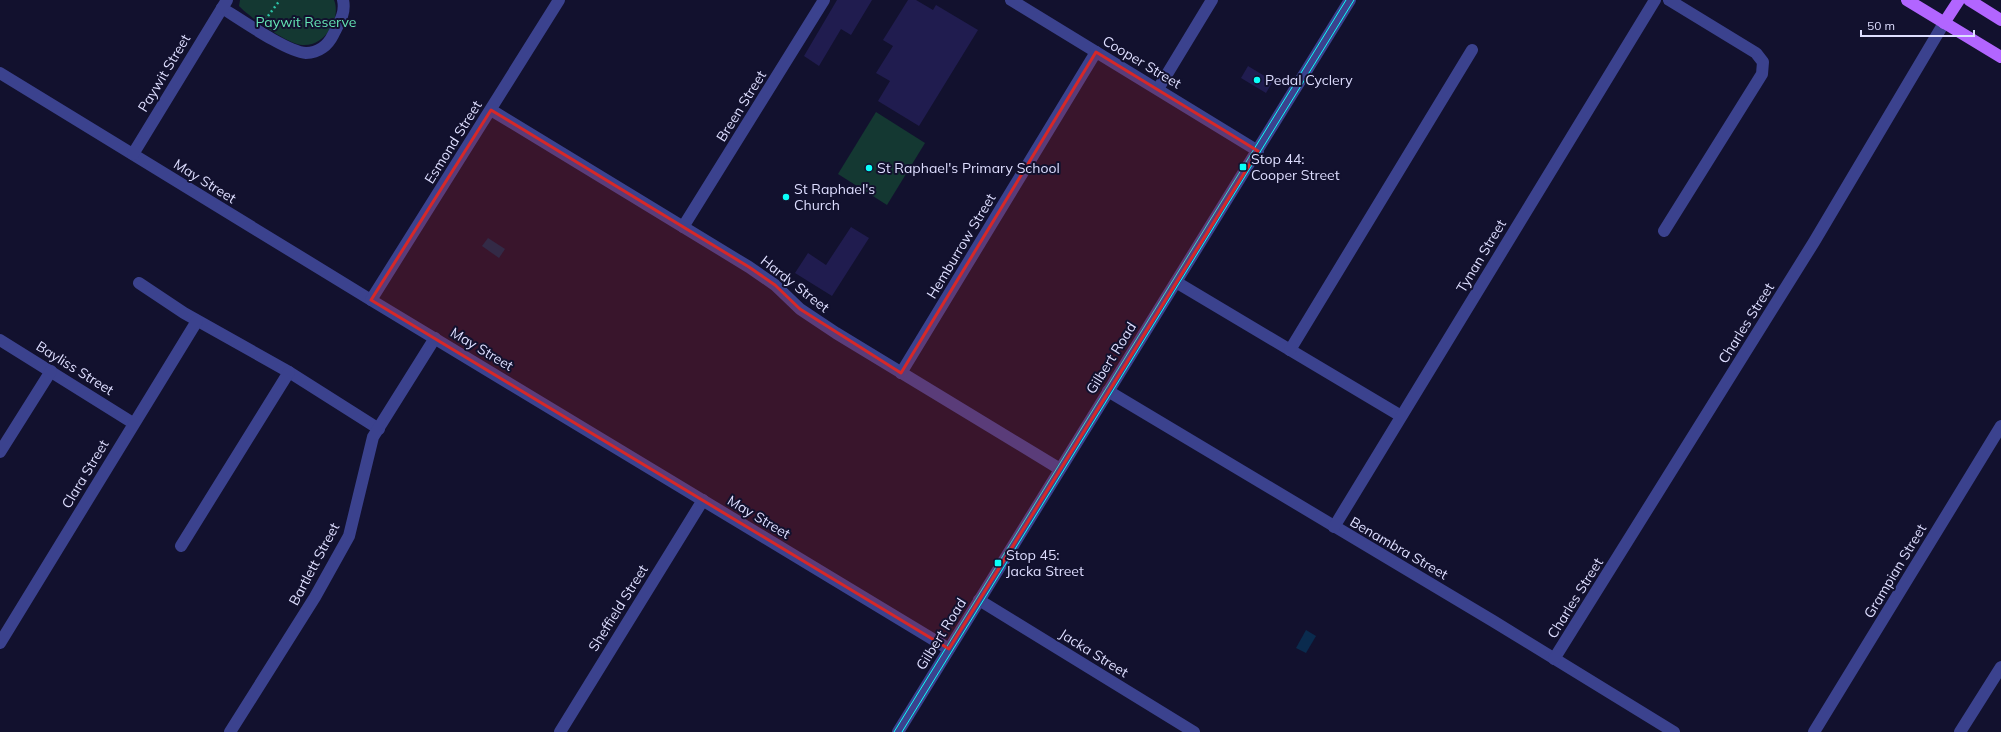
<svg xmlns="http://www.w3.org/2000/svg" width="2001" height="732" viewBox="0 0 2001 732" font-family="Mulish,sans-serif">
<style>
.green{fill:#143832}
.water{fill:#0a2b4e}
.building{fill:#201c4f}
.lines{fill:none;stroke-linecap:round;stroke-linejoin:round}
.path{stroke:#2dc3a7;stroke-width:2.5;stroke-dasharray:2 3;stroke-linecap:butt}
.minor{stroke:#3b428e;stroke-width:12}
.major{stroke:#b265ff;stroke-width:12}
.tram{stroke:#0afff9;stroke-width:1}
.marked{fill:#d62828;fill-opacity:0.2;stroke:#d62828;stroke-width:3;stroke-linejoin:round}
.poi-dot{fill:#0afff9;stroke:#12112e;stroke-width:1.5}
.labels{text-anchor:middle;dominant-baseline:central;stroke-width:4;stroke-linejoin:round;paint-order:stroke}
.park-label{font-size:14px;fill:#64e5b4;stroke:#12112e}
.street-label{font-size:14px;fill:#dedeff;stroke:#12112e}
.poi-label{font-size:14px;fill:#dedeff;stroke:#12112e;text-anchor:start}
</style>
<rect width="100%" height="100%" fill="#12112e"/>
<!-- green -->
<g class="green">
<path d="M 240,0 L 334,0 C 338,9 335,22 330,29 C 324,39 314,46 302,45 C 289,45 248,16 239,6 Z"/>
<polygon points="876,112 925,143 887,205 838,174"/>
</g>
<!-- water -->
<g class="water">
<polygon points="488,238 505,249 499,258 482,246"/>
<polygon points="1306,630 1316,636 1306,653 1296,648"/>
</g>
<!-- building -->
<g class="building">
<polygon points="837,0 872,0 851,35 841,29 819,66 804,56"/>
<polygon points="908,0 916,0 933,10 936,5 978,30 919,126 878,101 890,81 876,73 893,46 883,40"/>
<polygon points="1248,66 1273,81 1266,93 1241,78"/>
<polygon points="851,227 869,238 832,296 795,273 808,253 826,265"/>
</g>
<g class="lines">
<!-- path -->
<polyline class="path" points="265,20 280,0"/>
<!-- minor -->
<g class="minor">
<polyline points="1011,0 1258,151"/>
<path d="M 222,8 C 240,19 287,52 306,53 C 319,53 328,45 333,35 C 339,23 346,13 343,0"/>
<polyline points="0,73 371,300 949,649"/>
<polyline points="1158,89 1212,0"/>
<polyline points="491,110 749,267 775,285 800,309 836,333 1060,469"/>
<polyline points="133,154 227,0"/>
<polyline points="683,227 824,0"/>
<polyline points="1664,231 1762,74 1763,62 1756,53 1669,0"/>
<polyline points="1176,282 1401,416"/>
<polyline points="139,283 184,313 289,372 379,429"/>
<polyline points="371,300 559,0"/>
<polyline points="0,340 133,423"/>
<polyline points="1290,350 1472,50"/>
<polyline points="901,373 1096,52"/>
<polyline points="1108,391 1493,621 1674,732"/>
<polyline points="0,452 51,371"/>
<polyline points="1334,527 1655,0"/>
<polyline points="181,546 289,372"/>
<polyline points="979,600 1194,732"/>
<polyline points="0,643 197,321"/>
<polyline points="1554,659 1814,242 1944,23"/>
<polyline points="230,732 315,597 349,536 373,437 435,338"/>
<polyline points="560,732 703,500"/>
<polyline points="898,732 1350,0"/>
<polyline points="1814,732 2001,426"/>
<polyline points="1960,732 2001,667"/>
</g>
<!-- major -->
<g class="major">
<polyline points="1907,0 2001,57"/>
<polyline points="1969,0 2001,20"/>
<polyline points="1944,23 1959,0"/>
</g>
<!-- tram -->
<g class="tram">
<polyline points="894,732 1346,0"/>
<polyline points="902,732 1354,0"/>
</g>
</g>
<!-- marked area -->
<path class="marked" d="M 1096,52 L 1258,151 L 949,649 L 371,300 L 491,110 L 749,267 L 775,285 L 800,309 L 901,373 Z"/>
<!-- markers -->
<g class="poi-dot">
<circle cx="1257" cy="80" r="4"/>
<rect x="1239" y="163" width="8" height="8" rx="2"/>
<circle cx="869" cy="168" r="4"/>
<circle cx="786" cy="197" r="4"/>
<rect x="994" y="559" width="8" height="8" rx="2"/>
</g>
<g class="labels">
<!-- park labels -->
<g class="park-label">
<text x="306" y="22">Paywit Reserve</text>
</g>
<!-- street labels -->
<g class="street-label">
<text transform="translate(1142 62) rotate(31)">Cooper Street</text>
<text transform="translate(164 73) rotate(-59)">Paywit Street</text>
<text transform="translate(741 106) rotate(-58)">Breen Street</text>
<text transform="translate(453 142) rotate(-58)">Esmond Street</text>
<text transform="translate(205 181) rotate(32)">May Street</text>
<text transform="translate(961 246) rotate(-59)">Hemburrow Street</text>
<text transform="translate(1481 256) rotate(-59)">Tynan Street</text>
<text transform="translate(795 284) rotate(38)">Hardy Street</text>
<text transform="translate(1746 323) rotate(-58)">Charles Street</text>
<text transform="translate(482 349) rotate(31)">May Street</text>
<text transform="translate(1111 358) rotate(-58)">Gilbert Road</text>
<text transform="translate(75 368) rotate(32)">Bayliss Street</text>
<text transform="translate(85 474) rotate(-59)">Clara Street</text>
<text transform="translate(759 517) rotate(31)">May Street</text>
<text transform="translate(1399 548) rotate(30)">Benambra Street</text>
<text transform="translate(314 564) rotate(-62)">Bartlett Street</text>
<text transform="translate(1895 571) rotate(-59)">Grampian Street</text>
<text transform="translate(1575 598) rotate(-58)">Charles Street</text>
<text transform="translate(618 608) rotate(-58)">Sheffield Street</text>
<text transform="translate(941 634) rotate(-58)">Gilbert Road</text>
<text transform="translate(1094 653) rotate(32)">Jacka Street</text>
</g>
<!-- poi labels -->
<g class="poi-label">
<text x="1265" y="80">Pedal Cyclery</text>
<text x="1251" y="159">Stop 44:<tspan x="1251" dy="16">Cooper Street</tspan></text>
<text x="877" y="168">St Raphael's Primary School</text>
<text x="794" y="189">St Raphael's<tspan x="794" dy="16">Church</tspan></text>
<text x="1006" y="555">Stop 45:<tspan x="1006" dy="16">Jacka Street</tspan></text>
</g>
</g>
<!-- scale -->
<path d="M1861 30v6h113v-6" fill="none" stroke="#dedeff" stroke-width="2"/>
<text x="1867" y="30" font-size="12" fill="#dedeff" stroke="#12112e" stroke-width="3" paint-order="stroke">50 m</text>
</svg>
